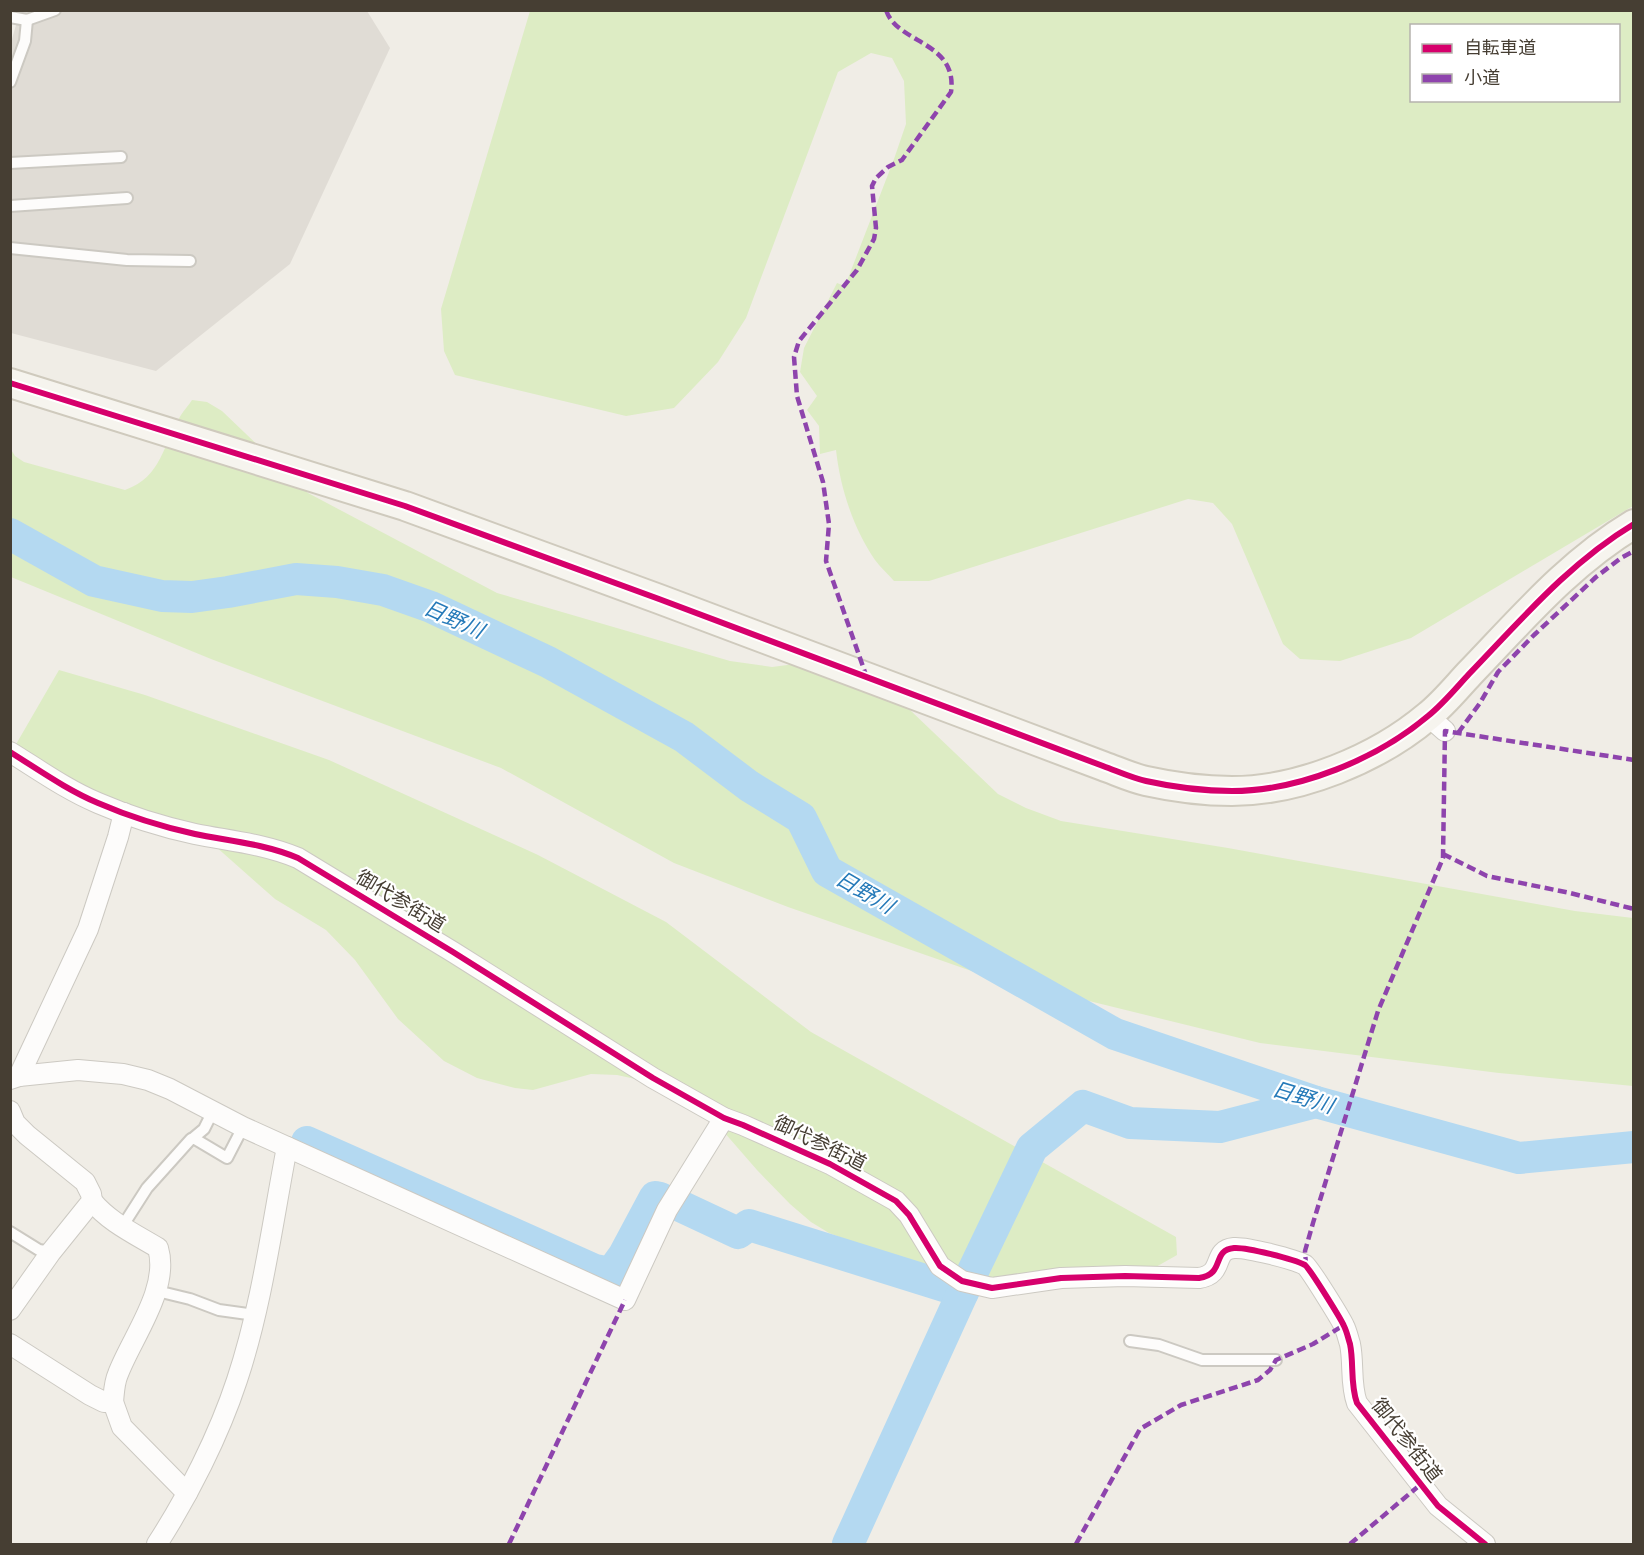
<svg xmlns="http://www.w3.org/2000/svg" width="1644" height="1555" viewBox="0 0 1644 1555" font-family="Rubik,'Noto Sans JP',sans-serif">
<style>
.industrial{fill:#e0dcd5}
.green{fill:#ddecc4;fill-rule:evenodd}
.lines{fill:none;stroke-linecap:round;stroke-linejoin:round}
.river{stroke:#b4d9f1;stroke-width:32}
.lane-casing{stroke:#ccc9c2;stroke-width:14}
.street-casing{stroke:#ccc9c2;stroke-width:22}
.secondary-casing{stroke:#cfcabd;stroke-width:32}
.lane{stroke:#fdfcfb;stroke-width:10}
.street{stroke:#fdfcfb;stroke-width:20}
.secondary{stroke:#f6f4ee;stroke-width:28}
.quiet{stroke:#8e44ad;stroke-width:4.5;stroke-dasharray:9 4.5;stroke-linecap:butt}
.cycleway-casing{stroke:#fff;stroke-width:10}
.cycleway{stroke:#d6006c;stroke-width:6}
.labels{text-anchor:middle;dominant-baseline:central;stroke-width:4.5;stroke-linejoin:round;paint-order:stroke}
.street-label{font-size:20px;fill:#463e33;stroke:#fff}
.water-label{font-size:21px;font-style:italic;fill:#257ab9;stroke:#fff}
</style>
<rect width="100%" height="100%" fill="#f0ede6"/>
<!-- industrial -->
<polygon class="industrial" points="20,11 367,11 390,48 290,264 156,371 11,333 10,46"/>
<!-- green -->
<g class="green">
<path d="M 530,11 L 1633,11 L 1633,506 L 1411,638 L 1340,661 L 1300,659 L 1283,644 L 1232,524 L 1213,503 L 1188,499 L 929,581 L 894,581 C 888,574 880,567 875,560 C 853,528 840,487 836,450 L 820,454 L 819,426 L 807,410 L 817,396 L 800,372 L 804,348 L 837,283 L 845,286 L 894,159 L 906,124 L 904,81 L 892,58 L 871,53 L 838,72 L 746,318 L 718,362 L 674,408 L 626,416 L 455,375 L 444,351 L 441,309 ZM 1412,26 L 1618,26 L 1618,100 L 1412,100 Z"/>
<path d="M 192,400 L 207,402 L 222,411 L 308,493 L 497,593 L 730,661 L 772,667 L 803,663 L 888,689 L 998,794 L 1026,808 L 1061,821 L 1228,848 L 1575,911 L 1633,918 L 1633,1086 L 1499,1073 L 1260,1043 L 983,975 L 788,907 L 674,863 L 501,768 L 211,659 L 11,577 L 10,448 L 15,456 L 24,462 L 125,490 C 162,477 163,444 181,415 C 184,410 189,405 192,400 Z"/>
<polygon points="59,670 145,695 329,760 538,855 666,922 811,1032 1176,1237 1177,1255 1147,1272 954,1280 829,1233 811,1222 790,1204 757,1170 710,1116 640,1080 617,1075 591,1074 533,1090 515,1088 477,1078 444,1061 398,1019 355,960 326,930 275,899 188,822 116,804 29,757 15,746"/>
</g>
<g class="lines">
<!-- river -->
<g class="river">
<polyline points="10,534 94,581 162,596 192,597 228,592 296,579 337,582 383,590 431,607 548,662 684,737 749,786 801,818 827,871 1115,1034 1316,1102 1519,1158 1634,1147"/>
<polyline points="307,1142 595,1270 611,1273 624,1255 655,1197 660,1198"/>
<polyline points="676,1204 738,1233 749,1225 963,1292"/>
<polyline points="848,1544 963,1292 1032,1148 1083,1106 1130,1123 1220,1127 1316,1102"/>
</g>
<!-- lane casing -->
<g class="lane-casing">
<g id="lane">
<polyline points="10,17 27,20 55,10"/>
<polyline points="10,82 25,41 27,20"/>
<polyline points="10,163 121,157"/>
<polyline points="10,206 127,198"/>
<polyline points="10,248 127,260 190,261"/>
<polyline points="192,1139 204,1129 213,1111"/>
<polyline points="122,1227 147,1188 191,1139 195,1139 227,1158 243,1127"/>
<polyline points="10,1232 39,1250 51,1252"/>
<polyline points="157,1291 190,1299 219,1310 255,1315"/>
<polyline points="1130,1341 1159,1345 1202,1360 1276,1360"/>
</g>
</g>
<!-- street casing -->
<g class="street-casing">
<g id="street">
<polyline points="1428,716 1445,731"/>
<path d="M 10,752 C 39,770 67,790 98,803 C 128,816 163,827 195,834 C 230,841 265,844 298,858 L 453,952 L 653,1078 L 724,1118 L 743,1125 L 830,1164 L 896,1201 L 909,1215 L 940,1266 L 962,1281 L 992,1288 L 1061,1278 L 1125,1276 L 1199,1278 C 1226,1274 1211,1250 1234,1248 C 1246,1247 1294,1259 1305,1265 C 1310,1269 1341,1319 1344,1326 C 1347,1332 1348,1338 1350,1344 C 1354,1363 1350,1384 1357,1403 L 1438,1506 L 1485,1544"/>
<polyline points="19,1076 88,929 118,837 124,813"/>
<polyline points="10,1079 19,1076 78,1070 123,1074 148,1080 170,1089 243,1127 625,1300 667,1210 724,1118"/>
<polyline points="10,1111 15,1123 27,1135 85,1182 91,1194 92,1201 51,1252 10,1310"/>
<path d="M 92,1201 C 109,1222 135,1234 158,1248 C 170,1289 132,1337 118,1374 C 114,1383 114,1393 113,1402"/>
<polyline points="10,1344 90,1395 104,1402 113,1402 122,1427 187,1493"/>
<path d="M 157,1544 C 188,1496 219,1435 237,1380 C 262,1305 272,1225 287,1147"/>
</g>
</g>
<!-- secondary casing -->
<g class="secondary-casing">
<path id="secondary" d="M 10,383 L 405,506 L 659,599 L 1103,766 C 1117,771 1132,778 1146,781 C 1173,787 1204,791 1232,791 C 1299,791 1377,759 1428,716 C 1443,704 1456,688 1469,674 C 1521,620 1569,563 1634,524"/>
</g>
<!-- lane -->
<use href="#lane" class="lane"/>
<!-- street -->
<use href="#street" class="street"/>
<!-- secondary -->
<use href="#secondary" class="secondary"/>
<!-- quiet -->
<g class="quiet">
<path d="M 867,678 L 826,561 L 829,524 L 823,482 L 797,396 L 794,357 L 799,341 L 857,270 L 874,239 L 876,228 L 872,186 L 876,178 L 888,167 L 902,160 L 951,92 C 958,41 897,44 886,10"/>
<polyline points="1458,733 1480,703 1498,672 1534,635 1596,577 1621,558 1634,551"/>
<polyline points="1443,854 1487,876 1570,893 1634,909"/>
<polyline points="1306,1266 1305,1251 1313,1223 1378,1011 1443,858 1445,731 1634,760"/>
<polyline points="509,1544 625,1300"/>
<polyline points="1076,1544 1140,1429 1181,1405 1258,1380 1270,1370 1276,1360 1313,1344 1344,1325"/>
<polyline points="1350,1544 1421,1484"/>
</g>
<!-- cycleway casing -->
<g class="cycleway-casing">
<g id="cycleway">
<path d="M 10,383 L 405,506 L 659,599 L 1103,766 C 1117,771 1132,778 1146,781 C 1173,787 1204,791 1232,791 C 1299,791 1377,759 1428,716 C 1443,704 1456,688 1469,674 C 1521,620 1569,563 1634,524"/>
<path d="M 10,752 C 39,770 67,790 98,803 C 128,816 163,827 195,834 C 230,841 265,844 298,858 L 453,952 L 653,1078 L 724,1118 L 743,1125 L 830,1164 L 896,1201 L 909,1215 L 940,1266 L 962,1281 L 992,1288 L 1061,1278 L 1125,1276 L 1199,1278 C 1226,1274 1211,1250 1234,1248 C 1246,1247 1294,1259 1305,1265 C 1310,1269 1341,1319 1344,1326 C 1347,1332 1348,1338 1350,1344 C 1354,1363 1350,1384 1357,1403 L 1438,1506 L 1485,1544"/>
</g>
</g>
<!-- cycleway -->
<use href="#cycleway" class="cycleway"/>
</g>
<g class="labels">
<!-- street labels -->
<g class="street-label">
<text transform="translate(401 901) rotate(31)">御代参街道</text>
<text transform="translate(820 1143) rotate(26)">御代参街道</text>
<text transform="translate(1407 1440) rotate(52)">御代参街道</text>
</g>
<!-- water labels -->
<g class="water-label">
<text transform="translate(454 619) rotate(24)">日野川</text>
<text transform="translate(865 892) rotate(30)">日野川</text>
<text transform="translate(1303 1097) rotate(17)">日野川</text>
</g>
</g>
<!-- border -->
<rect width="1644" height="1555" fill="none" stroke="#463e33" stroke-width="24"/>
<!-- legend -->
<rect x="1410" y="24" width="210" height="78" fill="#ffffff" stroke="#b5b2ad" stroke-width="1.5"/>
<rect x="1422" y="44" width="30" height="9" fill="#d6006c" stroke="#b5b2ad" stroke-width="1.5"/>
<text x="1464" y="54" font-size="18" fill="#463e33">自転車道</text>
<rect x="1422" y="74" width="30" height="9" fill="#8e44ad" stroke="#b5b2ad" stroke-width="1.5"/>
<text x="1464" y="84" font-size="18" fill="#463e33">小道</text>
</svg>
